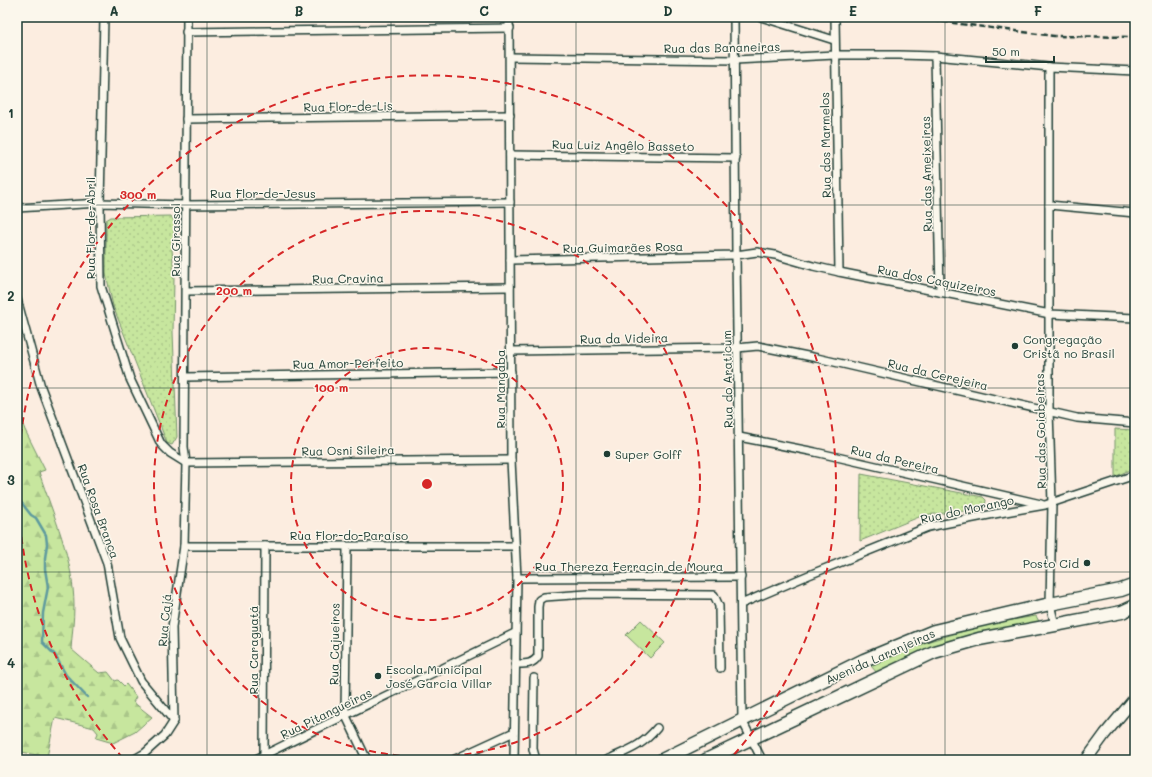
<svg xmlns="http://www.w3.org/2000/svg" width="1152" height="777" viewBox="0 0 1152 777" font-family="Mali,sans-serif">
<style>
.grass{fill:#c7e69e;stroke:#739269}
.forest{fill:url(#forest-firs);stroke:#739269}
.park{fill:url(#park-dots);stroke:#739269}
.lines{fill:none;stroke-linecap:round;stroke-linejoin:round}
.stream{stroke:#5f9b9e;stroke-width:2.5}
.street-casing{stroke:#1f3d34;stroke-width:10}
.secondary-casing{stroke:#1f3d34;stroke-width:13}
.primary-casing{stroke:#1f3d34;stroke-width:15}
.street{stroke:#fbf7ec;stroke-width:7}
.secondary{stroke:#fbf7ec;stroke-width:10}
.primary{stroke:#fbf7ec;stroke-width:12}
.rail{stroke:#1f3d34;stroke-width:2.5;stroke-dasharray:6 3;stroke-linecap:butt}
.grid{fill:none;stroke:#1f3d34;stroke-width:1;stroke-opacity:0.55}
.ring{fill:none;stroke:#d62828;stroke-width:2;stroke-dasharray:7 5}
.poi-dot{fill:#1f3d34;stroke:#fbf7ec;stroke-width:1.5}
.labels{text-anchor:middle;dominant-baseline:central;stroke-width:3;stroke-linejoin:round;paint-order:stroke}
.street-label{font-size:12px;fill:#1f3d34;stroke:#fbf7ec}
.poi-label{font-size:12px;fill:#1f3d34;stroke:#fbf7ec;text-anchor:start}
.centre{fill:#d62828;stroke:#fbf7ec;stroke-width:2}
.ring-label{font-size:12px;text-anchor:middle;font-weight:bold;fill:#d62828;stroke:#fbf7ec;stroke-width:3;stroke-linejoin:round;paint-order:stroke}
.neatline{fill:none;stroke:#1f3d34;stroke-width:1.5}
.grid-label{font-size:13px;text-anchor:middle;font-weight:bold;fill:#1f3d34}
</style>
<defs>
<pattern id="forest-firs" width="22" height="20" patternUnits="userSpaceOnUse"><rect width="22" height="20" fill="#c7e69e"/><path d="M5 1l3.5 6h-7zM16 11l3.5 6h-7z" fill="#aac689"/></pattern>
<pattern id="park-dots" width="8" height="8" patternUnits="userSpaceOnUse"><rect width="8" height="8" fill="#c7e69e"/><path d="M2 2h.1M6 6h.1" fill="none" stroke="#aac689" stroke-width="1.8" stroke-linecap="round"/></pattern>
</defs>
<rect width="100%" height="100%" fill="#fcede0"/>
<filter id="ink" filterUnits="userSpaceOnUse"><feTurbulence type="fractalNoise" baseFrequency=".025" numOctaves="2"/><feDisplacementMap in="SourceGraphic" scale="8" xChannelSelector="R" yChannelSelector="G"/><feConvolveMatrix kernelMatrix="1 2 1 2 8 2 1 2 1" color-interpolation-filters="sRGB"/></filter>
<g filter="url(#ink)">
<!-- grass -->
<g class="grass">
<polygon points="1036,616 1040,623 877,673 871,666 926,642 988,624"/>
<polygon points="641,620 665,643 650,658 626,635"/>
</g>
<!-- forest -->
<path class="forest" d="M 17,410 L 25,430 L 45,470 L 39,472 C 53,515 74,560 74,606 C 74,620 72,635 71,649 L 99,673 L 108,672 L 115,681 L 118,680 L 124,686 L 126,684 L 136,697 L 133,702 L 152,717 L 135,732 L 113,743 L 96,738 L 98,733 L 94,728 L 55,718 L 47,757 L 17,751 Z"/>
<!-- park -->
<g class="park">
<polygon points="171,216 175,223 172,249 174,278 173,332 177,437 172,445 167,443 113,306 106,274 106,220 111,217"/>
<polygon points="1115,429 1135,430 1135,467 1115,477"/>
<polygon points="861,474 983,497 986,500 985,507 975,510 924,515 860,541"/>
</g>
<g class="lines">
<!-- stream -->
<polyline class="stream" points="17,497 31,515 36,518 46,535 47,544 45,558 45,569 48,587 43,613 42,642 55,655 66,675 87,697"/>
<!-- street casing -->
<g class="street-casing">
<g id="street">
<polyline points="104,17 100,203 101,286 130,379 161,444 170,453 186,463"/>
<polyline points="509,17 511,460 517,578 514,760"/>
<polyline points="734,17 736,255 742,720 762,760"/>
<polyline points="761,17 834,40"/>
<polyline points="835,17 839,272"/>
<polyline points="186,32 510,28"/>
<polyline points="935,56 940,292"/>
<polyline points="510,57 735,60 835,55 899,55 935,56 1049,67 1135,71"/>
<polyline points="1049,67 1049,411 1052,503 1050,604 1055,625"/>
<polyline points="186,119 510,115"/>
<polyline points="510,155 736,158"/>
<polyline points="1049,205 1135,213"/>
<polyline points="17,208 100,203 186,205 510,202"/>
<polyline points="510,260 736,255 757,252 775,255 813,266 839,272 1050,314 1135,318"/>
<polyline points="186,291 510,287"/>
<polyline points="17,299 41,387 107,563 120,638 141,681 174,721"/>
<polyline points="511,351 737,348 758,346 817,358 1077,418 1135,423"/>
<polyline points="185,377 511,372"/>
<polyline points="739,437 815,452 1041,504"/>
<polyline points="186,463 511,460"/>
<polyline points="184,546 515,546"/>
<polyline points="347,547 345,714 367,760"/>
<polyline points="517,578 741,577"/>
<polyline points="741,604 809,575 928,527 994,514 1045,505 1135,475"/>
<path d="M 515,664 C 524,664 533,665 538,656 L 538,607 L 539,600 L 544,597 L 587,594 L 710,595 L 714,595 L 719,606 L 720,668"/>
<polyline points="534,678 533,749 536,760"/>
<polyline points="264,755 265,546"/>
<polyline points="133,760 145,753 165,735 174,721 172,627 184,546 186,463 184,447 187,17"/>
<path d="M 254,760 C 340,717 428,676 515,633"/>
<polyline points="453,760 514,732"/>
<path d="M 607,760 C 628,750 641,747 657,728"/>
</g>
</g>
<!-- secondary casing -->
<g class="secondary-casing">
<polyline id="secondary" points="1086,760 1105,734 1135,698"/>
</g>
<!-- primary casing -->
<g class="primary-casing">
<g id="primary">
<polyline points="662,760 864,660 934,631 1050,604 1121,590 1135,585"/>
<polyline points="706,760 934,652 979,639 1055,625 1122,612 1135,606"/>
</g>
</g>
<!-- street -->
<use href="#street" class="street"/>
<!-- secondary -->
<use href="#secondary" class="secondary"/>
<!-- primary -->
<use href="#primary" class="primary"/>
<!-- rail -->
<polyline class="rail" points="907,17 1054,36 1135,37"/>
</g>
</g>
<!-- grid -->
<path class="grid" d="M 207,17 L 207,760M 391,17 L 391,760M 576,17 L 576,760M 761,17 L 761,760M 945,17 L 945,760M 17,205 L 1135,205M 17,388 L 1135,388M 17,572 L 1135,572"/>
<!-- distance rings -->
<g class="ring">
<circle cx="427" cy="484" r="136"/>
<circle cx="427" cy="484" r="273"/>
<path d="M123 758A409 409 0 1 1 731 758"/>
</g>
<!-- markers -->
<g class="poi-dot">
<circle cx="1015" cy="346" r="4"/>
<circle cx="607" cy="454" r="4"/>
<circle cx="1087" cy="563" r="4"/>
<circle cx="378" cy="676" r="4"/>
</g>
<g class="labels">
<!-- street labels -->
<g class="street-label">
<text transform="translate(722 47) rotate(-1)">Rua das Bananeiras</text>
<text transform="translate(348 106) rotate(-1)">Rua Flor-de-Lis</text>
<text transform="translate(623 145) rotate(1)">Rua Luiz Angêlo Basseto</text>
<text transform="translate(825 145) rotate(-91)">Rua dos Marmelos</text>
<text transform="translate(926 174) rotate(-91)">Rua das Ameixeiras</text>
<text x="263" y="193">Rua Flor-de-Jesus</text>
<text transform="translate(90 228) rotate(-90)">Rua Flor-de-Abril</text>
<text transform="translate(175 240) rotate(-90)">Rua Girassol</text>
<text transform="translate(623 247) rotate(-1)">Rua Guimarães Rosa</text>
<text transform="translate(348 278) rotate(-1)">Rua Cravina</text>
<text transform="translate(937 280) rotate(11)">Rua dos Caquizeiros</text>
<text transform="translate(624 338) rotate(-1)">Rua da Videira</text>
<text transform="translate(348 363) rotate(-1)">Rua Amor-Perfeito</text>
<text transform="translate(938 374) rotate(13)">Rua da Cerejeira</text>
<text transform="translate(727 379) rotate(-91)">Rua do Araticum</text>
<text transform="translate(500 389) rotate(-90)">Rua Mangaba</text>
<text transform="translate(1040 431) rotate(-91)">Rua das Goiabeiras</text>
<text transform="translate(348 450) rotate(-1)">Rua Osni Sileira</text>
<text transform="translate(895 459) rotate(13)">Rua da Pereira</text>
<text transform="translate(967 509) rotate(-12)">Rua do Morango</text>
<text transform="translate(99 511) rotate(70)">Rua Rosa Branca</text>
<text x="349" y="535">Rua Flor-do-Paraíso</text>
<text x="629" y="566">Rua Thereza Ferracin de Moura</text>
<text transform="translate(164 620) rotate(-85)">Rua Cajá</text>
<text transform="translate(334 644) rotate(-89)">Rua Cajueiros</text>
<text transform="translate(253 650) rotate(-90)">Rua Caraguatá</text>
<text transform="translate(880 656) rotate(-24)">Avenida Laranjeiras</text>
<text transform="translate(326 713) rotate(-26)">Rua Pitangueiras</text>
</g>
<!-- poi labels -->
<g class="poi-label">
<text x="1023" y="339">Congregação<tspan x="1023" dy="14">Cristã no Brasil</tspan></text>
<text x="615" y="454">Super Golff</text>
<text x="1079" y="563" text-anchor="end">Posto Cid</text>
<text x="386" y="669">Escola Municipal<tspan x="386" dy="14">José Garcia Villar</tspan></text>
</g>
</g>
<circle cx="427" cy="484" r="6" class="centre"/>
<g class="ring-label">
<text x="138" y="199">300 m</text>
<text x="234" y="295">200 m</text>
<text x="331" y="392">100 m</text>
</g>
<!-- margin -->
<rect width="1152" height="777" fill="none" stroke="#fbf7ec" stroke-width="44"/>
<!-- scale -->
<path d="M986 56v6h68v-6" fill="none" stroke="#1f3d34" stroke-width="2"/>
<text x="992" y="56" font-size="12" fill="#1f3d34" stroke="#fbf7ec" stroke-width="3" paint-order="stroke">50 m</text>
<rect x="22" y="22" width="1108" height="733" class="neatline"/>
<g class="grid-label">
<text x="114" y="16">A</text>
<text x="299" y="16">B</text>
<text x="484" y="16">C</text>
<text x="668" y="16">D</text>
<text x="853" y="16">E</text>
<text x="1038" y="16">F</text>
<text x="11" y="118">1</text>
<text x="11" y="301">2</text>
<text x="11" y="485">3</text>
<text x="11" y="668">4</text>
</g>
</svg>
